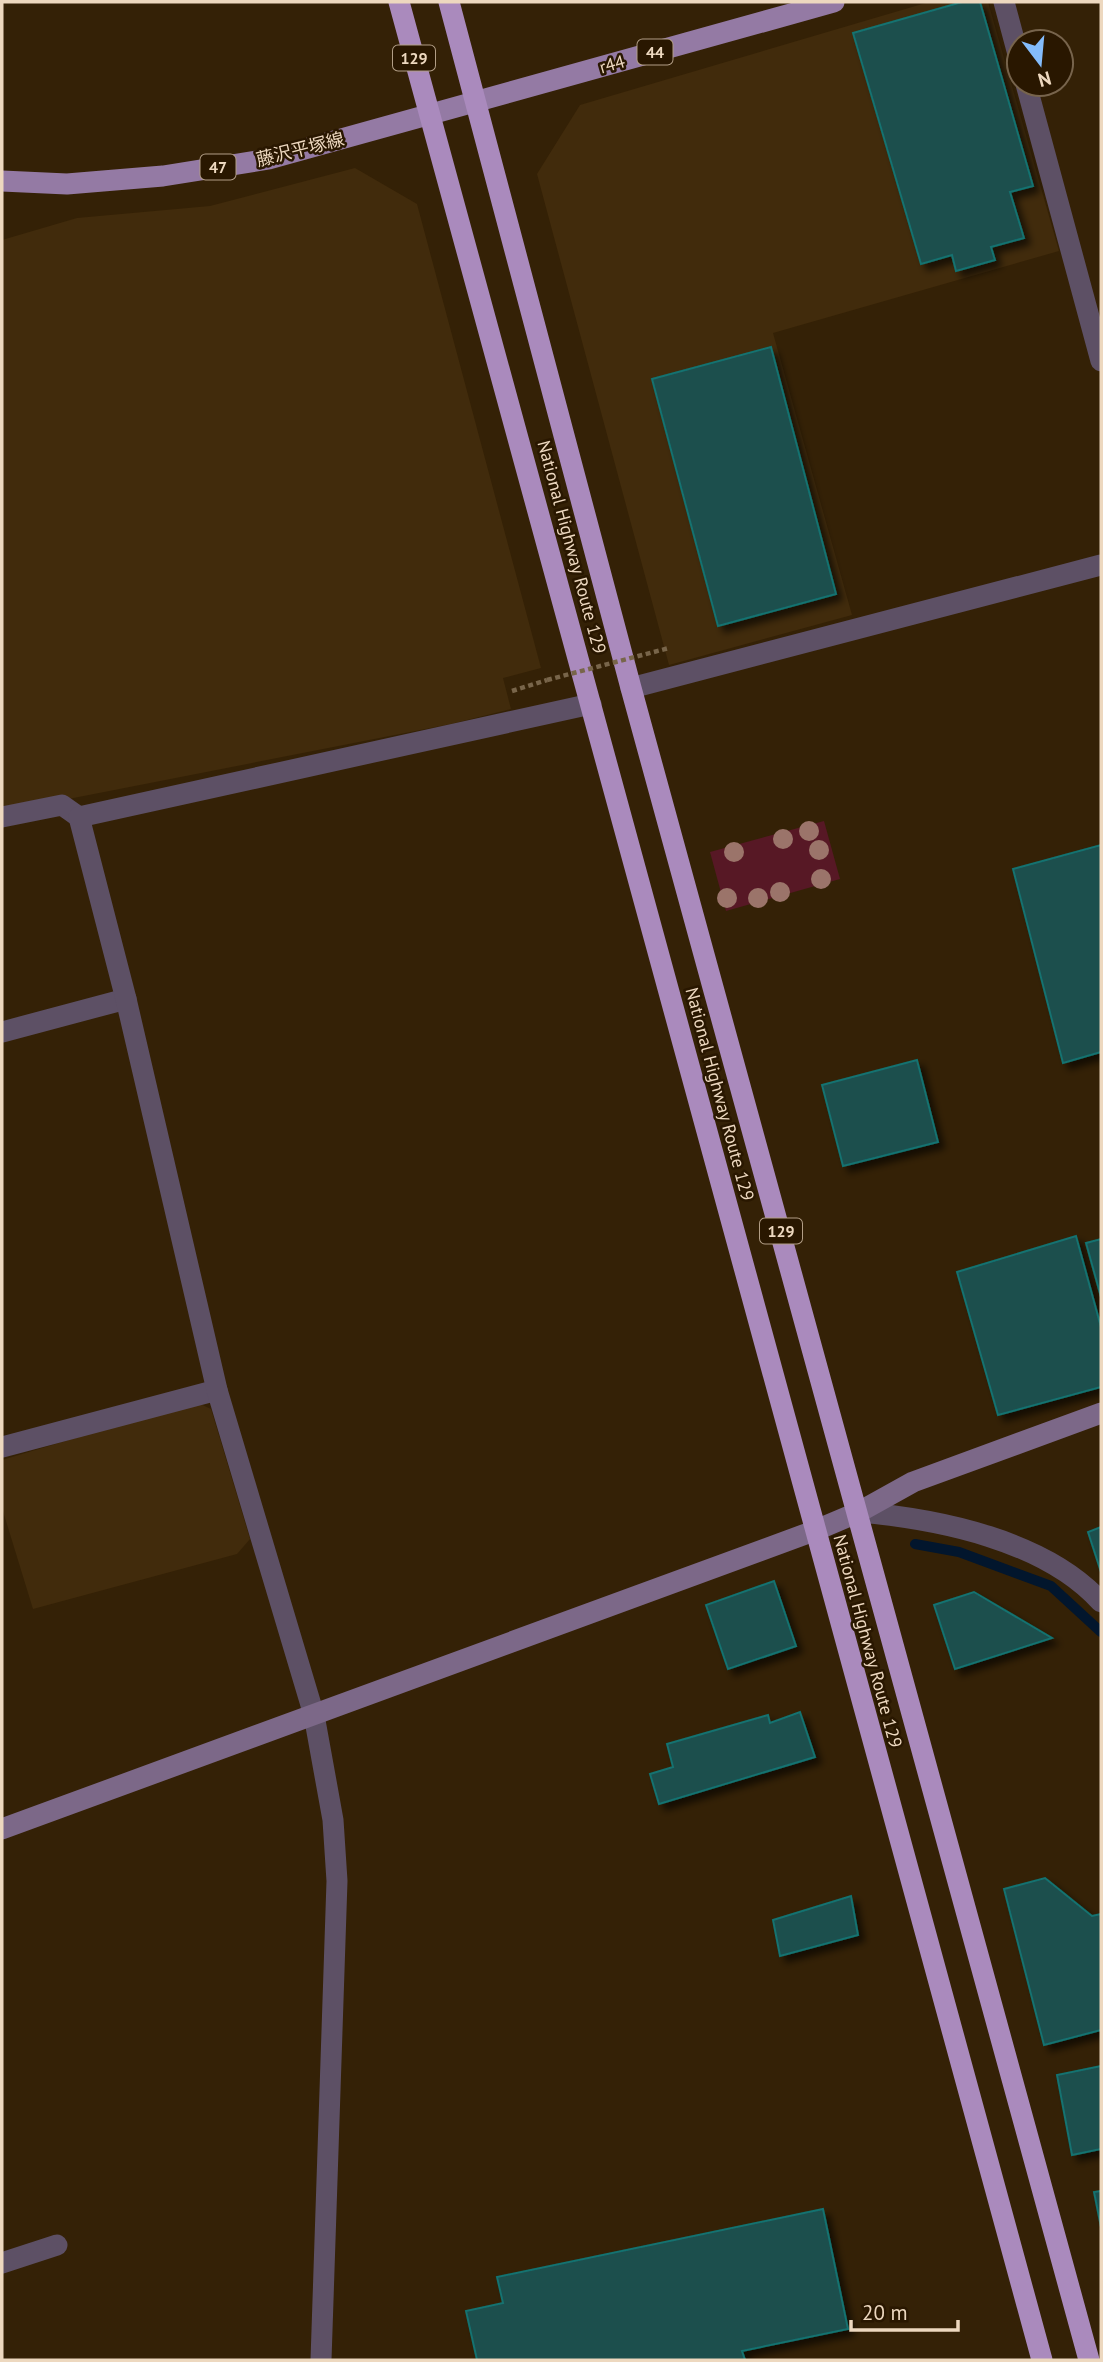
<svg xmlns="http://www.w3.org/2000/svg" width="1103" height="2362" viewBox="0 0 1103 2362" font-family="'PT Sans','Noto Sans JP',sans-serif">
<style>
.built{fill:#412b0c}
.green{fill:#571825}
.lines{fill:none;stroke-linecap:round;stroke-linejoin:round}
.stream{stroke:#02162d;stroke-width:10}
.building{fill:#1d4f4e;stroke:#127270;stroke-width:2;filter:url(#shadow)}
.path{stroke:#78654a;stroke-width:4.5;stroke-dasharray:5 3.5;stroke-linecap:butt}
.street{stroke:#5d5065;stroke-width:21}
.secondary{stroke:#7c6888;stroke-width:21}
.primary{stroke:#947aa4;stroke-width:21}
.highway{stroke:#aa8abd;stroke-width:21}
.path-bridge{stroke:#78654a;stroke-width:4.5;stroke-dasharray:5 3.5;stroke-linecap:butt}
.tree{fill:#9b746a}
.labels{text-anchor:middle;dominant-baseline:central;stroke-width:5;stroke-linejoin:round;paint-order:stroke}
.shield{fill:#291700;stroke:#b29e86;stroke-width:2}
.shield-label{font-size:16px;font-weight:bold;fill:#edd8bf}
.street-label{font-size:18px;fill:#edd8bf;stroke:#291700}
</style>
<defs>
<filter id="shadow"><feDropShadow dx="6" dy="6" stdDeviation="3.5" flood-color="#0009"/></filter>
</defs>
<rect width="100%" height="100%" fill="#342106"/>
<!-- built -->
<g class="built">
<polygon points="929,2 988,2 1059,251 773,333 852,615 669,665 537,174 580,105"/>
<polygon points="355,168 417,204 541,668 503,678 511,709 451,724 2,812 2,240 77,218 210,206"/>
<polygon points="196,1402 211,1409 250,1539 237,1554 33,1609 2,1508 2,1460"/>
</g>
<!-- green -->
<polygon class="green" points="824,821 840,879 726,911 710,852"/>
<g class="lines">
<!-- stream -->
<polyline class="stream" points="915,1544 959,1552 1051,1586 1101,1632"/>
</g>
<!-- building -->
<g class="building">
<polygon points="962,2 980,2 1033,186 1010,192 1024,238 991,247 995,260 956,271 952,255 921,264 853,33"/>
<polygon points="771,347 836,594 718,626 652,379"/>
<polygon points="1101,845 1101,1052 1063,1063 1013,869"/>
<polygon points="917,1060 938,1142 843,1166 822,1085"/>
<polygon points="1076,1236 1101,1327 1101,1387 998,1415 957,1272"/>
<polygon points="1101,1239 1101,1297 1086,1243"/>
<polygon points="1101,1527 1101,1572 1088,1532"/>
<polygon points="774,1581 796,1646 728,1669 706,1605"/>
<polygon points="974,1592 1052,1638 955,1669 934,1605"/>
<polygon points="800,1712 815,1757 659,1804 650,1774 673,1767 667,1744 768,1715 770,1723"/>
<polygon points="1045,1878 1092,1916 1101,1914 1101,2030 1044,2045 1004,1889"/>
<polygon points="851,1896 858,1935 780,1956 773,1920"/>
<polygon points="1101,2066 1101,2149 1072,2155 1057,2075"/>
<polygon points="1101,2191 1101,2227 1094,2192"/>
<polygon points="823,2209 848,2329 742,2351 745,2360 477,2360 466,2311 503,2303 497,2277"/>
</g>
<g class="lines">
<!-- path -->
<polyline class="path" points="512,691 547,680"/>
<!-- street -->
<g class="street">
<polyline points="1004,2 1019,58"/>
<polyline points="1026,84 1101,361"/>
<polyline points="631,688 1101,565"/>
<polyline points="2,817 62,805 79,817"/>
<polyline points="2,1032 126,999"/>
<polyline points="2,1447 217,1390"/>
<path d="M 859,1512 C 938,1519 1045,1540 1101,1602"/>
<polyline points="2,2263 57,2245"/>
<polyline points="321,2360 337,1881 333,1820 314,1715 217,1390 126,999 79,817 591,704"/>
</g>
<!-- secondary -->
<polyline class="secondary" points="2,1829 814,1531 859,1512 913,1482 1101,1413"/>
<!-- primary -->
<polyline class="primary" points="2,181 67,184 163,176 269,159 834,2"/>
<!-- highway -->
<g class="highway">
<polyline points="399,2 1042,2360"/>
<polyline points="449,2 631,688 1089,2360"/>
</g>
<!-- path-bridge -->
<polyline class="path-bridge" points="547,680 669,648"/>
</g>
<!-- trees -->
<g class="tree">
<circle cx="809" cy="831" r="10"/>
<circle cx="783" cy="839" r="10"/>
<circle cx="819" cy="850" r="10"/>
<circle cx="734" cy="852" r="10"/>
<circle cx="821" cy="879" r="10"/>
<circle cx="780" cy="892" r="10"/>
<circle cx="727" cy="898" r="10"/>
<circle cx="758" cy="898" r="10"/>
</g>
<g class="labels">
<!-- shield labels -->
<g class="shield">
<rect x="637.5" y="39.5" width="35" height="25" rx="5"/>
<rect x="393" y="45.5" width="42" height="25" rx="5"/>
<rect x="200.5" y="154.5" width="35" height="25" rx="5"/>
<rect x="760" y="1218.5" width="42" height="25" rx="5"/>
</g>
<g class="shield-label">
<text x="655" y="52">44</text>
<text x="414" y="58">129</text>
<text x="218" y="167">47</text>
<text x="781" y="1231">129</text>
</g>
<!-- street labels -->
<g class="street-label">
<text transform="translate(612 64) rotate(-16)">r44</text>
<text transform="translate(300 149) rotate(-14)">藤沢平塚線</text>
<text transform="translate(572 547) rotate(75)">National Highway Route 129</text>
<text transform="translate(720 1094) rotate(75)">National Highway Route 129</text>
<text transform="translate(868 1641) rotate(75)">National Highway Route 129</text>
</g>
</g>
<!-- border -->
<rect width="1103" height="2362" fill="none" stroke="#edd8bf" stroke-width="7"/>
<!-- north arrow -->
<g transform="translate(1040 63) rotate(164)"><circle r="33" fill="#291700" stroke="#77644c" stroke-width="2"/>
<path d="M0-5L12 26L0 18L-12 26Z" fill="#84bcfb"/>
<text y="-10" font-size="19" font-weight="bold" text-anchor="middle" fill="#edd8bf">N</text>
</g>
<!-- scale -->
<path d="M851 2320v10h107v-10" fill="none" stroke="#edd8bf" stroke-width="3.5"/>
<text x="862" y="2320" font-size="21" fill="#edd8bf" stroke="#291700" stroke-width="5" paint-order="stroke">20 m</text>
</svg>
